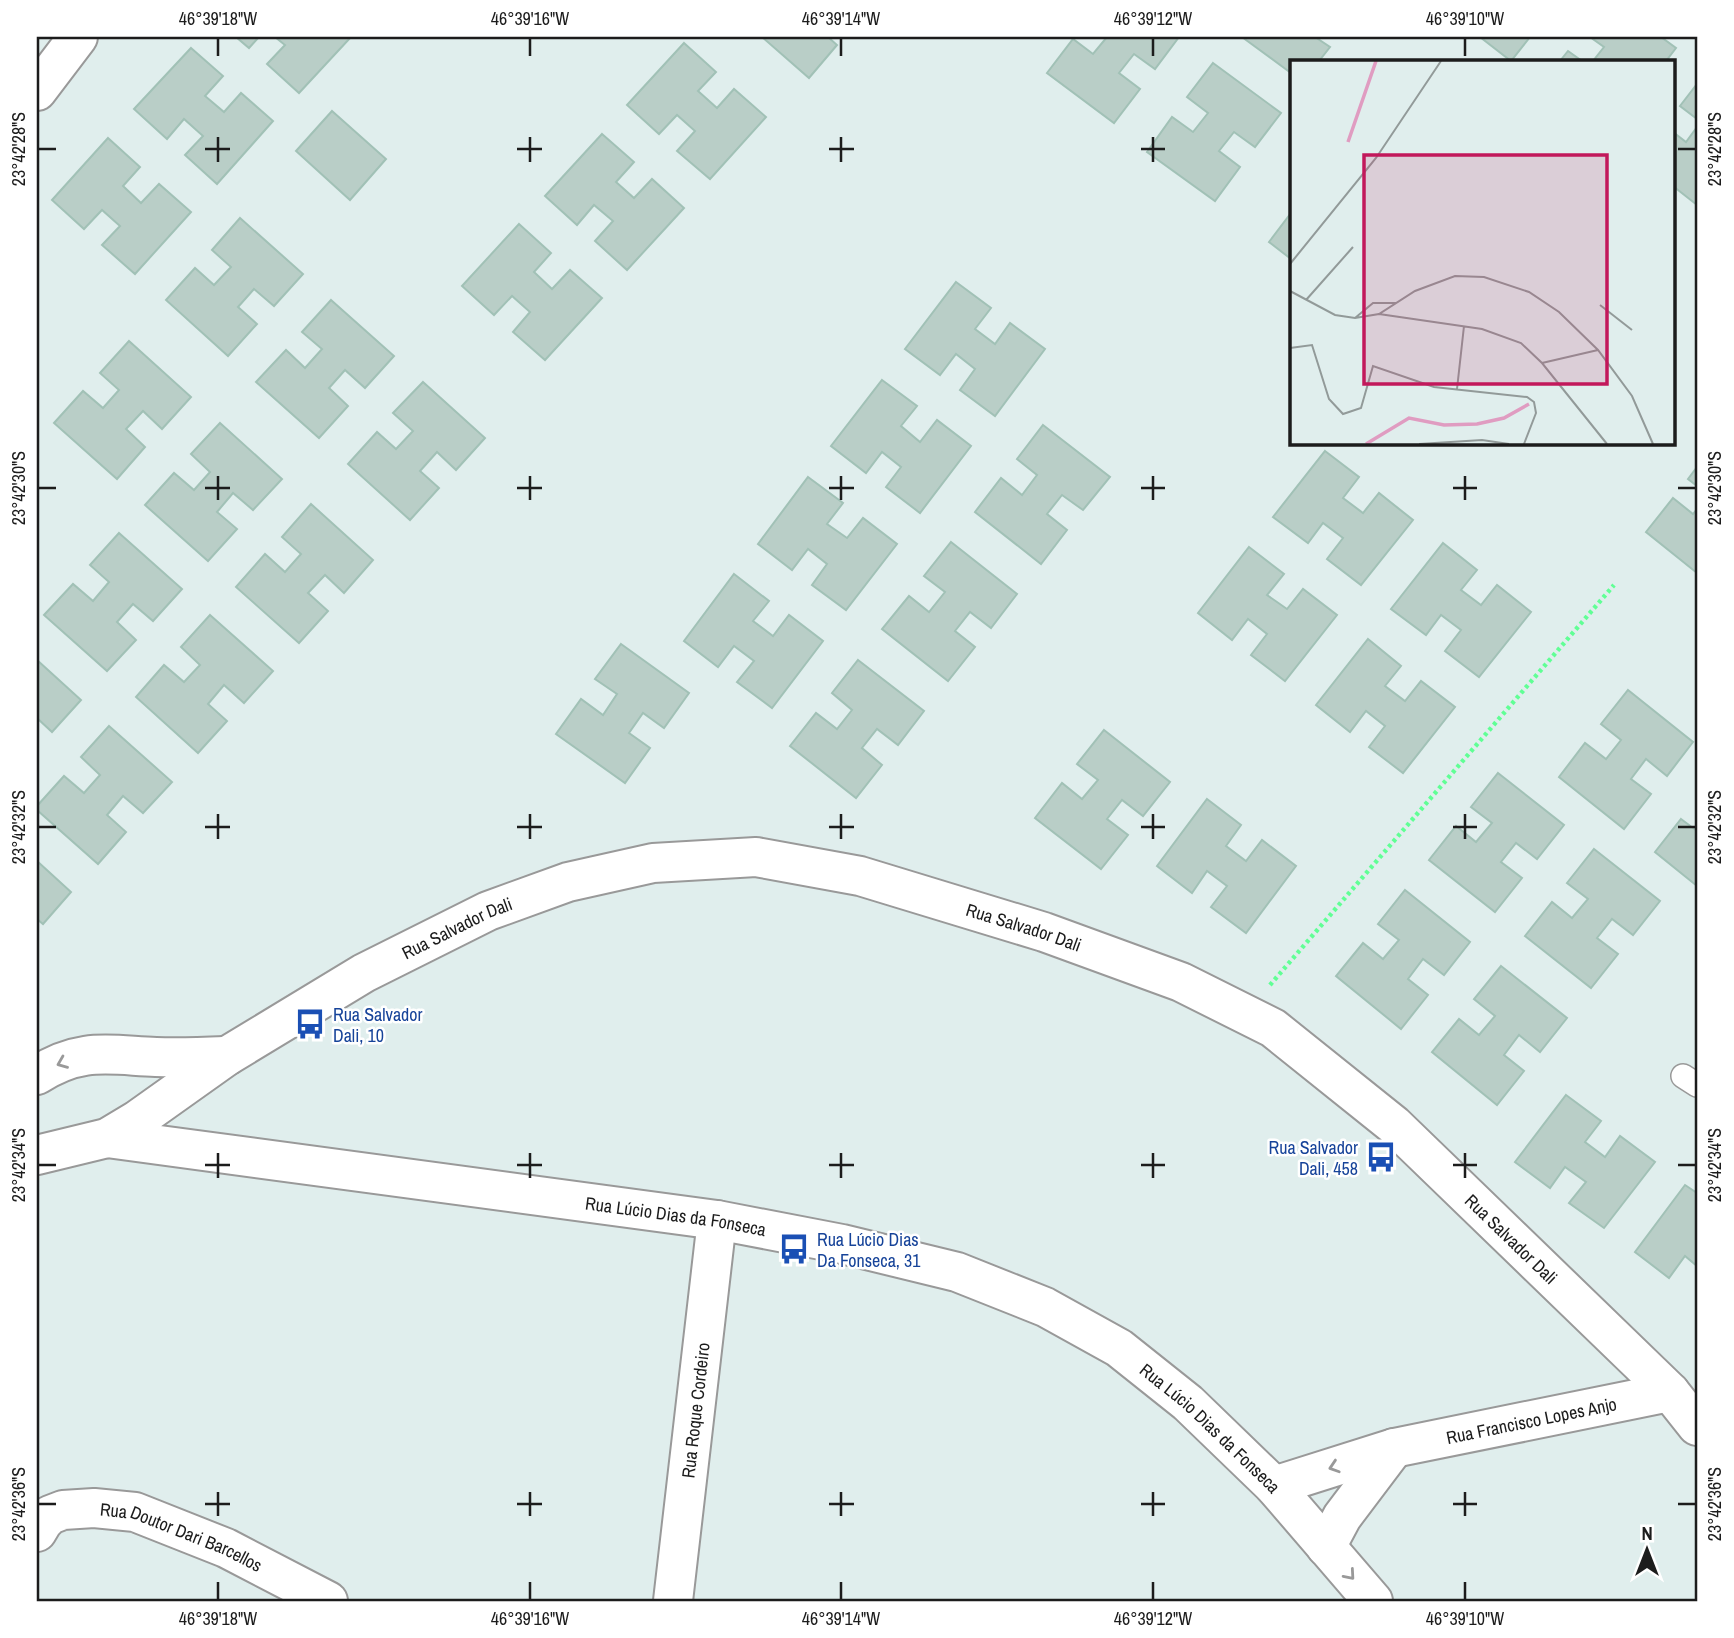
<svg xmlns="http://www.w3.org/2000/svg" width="1734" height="1638" viewBox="0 0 1734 1638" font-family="'Archivo Narrow',sans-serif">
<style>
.building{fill:#b9cec7;stroke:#a1c1b6;stroke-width:2}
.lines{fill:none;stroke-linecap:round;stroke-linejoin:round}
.service-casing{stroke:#999;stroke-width:26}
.minor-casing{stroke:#999;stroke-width:42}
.tertiary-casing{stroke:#999;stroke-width:42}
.path{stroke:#60ff95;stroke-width:4.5;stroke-dasharray:3.5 3.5;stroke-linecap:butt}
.service{stroke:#fff;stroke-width:23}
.minor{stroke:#fff;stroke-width:38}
.tertiary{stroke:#fff;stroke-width:38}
.oneway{stroke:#999}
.ticks{fill:none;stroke:#1c1c1c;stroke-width:2.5}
.labels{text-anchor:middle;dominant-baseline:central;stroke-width:5;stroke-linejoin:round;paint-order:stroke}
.street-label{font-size:18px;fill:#1c1c1c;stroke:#fff}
.transit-label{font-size:18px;fill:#164399;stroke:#fff;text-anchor:start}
.inset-river{fill:none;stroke:#e09cc1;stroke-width:3.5}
.inset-road{fill:none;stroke:#929a99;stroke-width:2}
.view{fill:#c2185b;fill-opacity:0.15;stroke:#c2185b;stroke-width:3.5}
.inset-edge{fill:none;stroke:#1c1c1c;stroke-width:3.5}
.neatline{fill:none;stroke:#1c1c1c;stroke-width:2.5}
.ticks-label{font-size:18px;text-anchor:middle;fill:#1c1c1c}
</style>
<rect width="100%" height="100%" fill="#e0eeed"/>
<!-- building -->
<g class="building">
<polygon points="236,37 259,37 249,48"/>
<polygon points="275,37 351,37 299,93 267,64 285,45"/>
<polygon points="762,37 828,37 837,45 809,78"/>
<polygon points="1107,37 1179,37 1155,69 1134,54 1119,73 1140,89 1114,123 1047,73 1073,39 1093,54"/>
<polygon points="1242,37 1315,37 1330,47 1319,61 1291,61 1291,73"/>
<polygon points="1480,37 1530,37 1511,61"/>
<polygon points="1590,37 1661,37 1676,48 1666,61 1593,61 1604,47"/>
<polygon points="684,43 716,72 698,91 717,108 734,89 766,117 710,179 677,151 695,131 677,115 659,134 627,105"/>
<polygon points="191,48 223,76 205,96 224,112 241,93 273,121 217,184 185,155 203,136 184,119 167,139 134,109"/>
<polygon points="1568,51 1582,61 1560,61"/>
<polygon points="1213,63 1281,113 1255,147 1234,132 1219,151 1240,167 1215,201 1147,152 1172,117 1193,132 1208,113 1187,97"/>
<polygon points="1697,84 1697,119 1680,106"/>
<polygon points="332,111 386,159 350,200 296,151"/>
<polygon points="1697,127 1697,205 1673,186 1673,132 1686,142"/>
<polygon points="602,134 634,162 616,182 634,198 652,179 684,208 627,270 595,241 613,221 594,205 577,225 545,196"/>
<polygon points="108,138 140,167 123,186 141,203 159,184 191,212 135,274 102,245 120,226 102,210 84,229 52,200"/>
<polygon points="1291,213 1291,259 1269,242"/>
<polygon points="240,218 303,274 274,306 254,289 238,307 257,324 228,356 166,300 195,268 214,285 231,267 212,250"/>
<polygon points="519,224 551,253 534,272 552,289 570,270 602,298 545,360 513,332 530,312 512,296 494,315 462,286"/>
<polygon points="956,282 991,308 975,329 995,344 1010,323 1045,349 995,416 960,390 975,369 956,354 940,375 905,349"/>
<polygon points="331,300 394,356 365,388 345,370 329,388 348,406 319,438 256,382 286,350 305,368 322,349 302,332"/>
<polygon points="129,341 191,397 162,429 143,411 126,429 145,447 117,479 54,423 83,391 103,408 119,390 100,373"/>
<polygon points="882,380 917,406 901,426 920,442 937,420 971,446 920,513 886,487 901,467 882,452 866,473 831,446"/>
<polygon points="423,382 485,438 456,470 437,452 420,471 439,488 410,520 348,464 377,432 396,449 413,431 393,413"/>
<polygon points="220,423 282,479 253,510 233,493 217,512 237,529 208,561 145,505 174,473 194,490 210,472 191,454"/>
<polygon points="1043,425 1110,477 1083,510 1062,495 1047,514 1067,530 1041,564 975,512 1001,478 1022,495 1037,475 1017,459"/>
<polygon points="1325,451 1359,477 1343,498 1363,513 1379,493 1413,520 1361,585 1327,559 1343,538 1323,523 1308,543 1273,517"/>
<polygon points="1697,467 1697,486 1688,479"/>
<polygon points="808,477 843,503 827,524 847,538 863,518 897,544 846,610 812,585 827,564 808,549 792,570 758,544"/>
<polygon points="1673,498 1693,514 1697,509 1697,573 1646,532"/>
<polygon points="311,504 373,560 344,593 325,575 308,593 328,611 299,643 236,587 265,554 285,572 301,554 282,537"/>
<polygon points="119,533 182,589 153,621 133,604 117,622 136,640 107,671 44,615 73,584 93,601 109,582 90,565"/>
<polygon points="951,542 1017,594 991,628 970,612 955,631 975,647 948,681 882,629 909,596 929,612 945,592 924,576"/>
<polygon points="1443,543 1477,570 1461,590 1481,605 1497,585 1531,612 1479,677 1445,651 1461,630 1441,615 1426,635 1391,609"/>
<polygon points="1249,547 1284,574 1267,595 1287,609 1303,589 1337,615 1285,681 1251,655 1267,634 1248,619 1232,640 1198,613"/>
<polygon points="734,574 769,601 753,621 773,636 789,615 823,641 772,708 737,682 754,661 734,646 718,667 684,641"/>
<polygon points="210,615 273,671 244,703 224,685 208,704 227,721 198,753 136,697 164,665 184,682 200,665 181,647"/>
<polygon points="1368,639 1401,666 1385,686 1405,701 1421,681 1455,707 1403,773 1369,747 1385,726 1366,711 1350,732 1316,705"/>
<polygon points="621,644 689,693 664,728 643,713 629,733 650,748 625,783 556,734 581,699 603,715 617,694 595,679"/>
<polygon points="37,660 81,700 52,732 37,718"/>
<polygon points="858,660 924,711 898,745 877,729 862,748 882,765 856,798 790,746 816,713 837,729 852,710 832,693"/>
<polygon points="1628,690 1693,742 1667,776 1646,759 1631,779 1651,794 1624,829 1559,777 1585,743 1606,759 1621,740 1601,724"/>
<polygon points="109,726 172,782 143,813 123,796 107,815 126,832 98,864 37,810 37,806 64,776 84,793 100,775 81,757"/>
<polygon points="1104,730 1170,782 1143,816 1122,800 1107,819 1128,835 1101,869 1035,818 1062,783 1082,799 1098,780 1077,764"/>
<polygon points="1498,773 1564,825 1537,859 1516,843 1501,862 1522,878 1495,912 1429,860 1456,826 1476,842 1492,823 1471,807"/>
<polygon points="1207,799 1241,825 1226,846 1246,861 1262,840 1296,866 1246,933 1211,907 1227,886 1207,871 1192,893 1157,866"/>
<polygon points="1681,819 1697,831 1697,886 1655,852"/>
<polygon points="1594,849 1660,901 1633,935 1612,919 1597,938 1618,954 1591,988 1525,936 1552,902 1572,918 1588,899 1567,883"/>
<polygon points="37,861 71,892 43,924 37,919"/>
<polygon points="1405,890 1470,942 1444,975 1423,959 1408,979 1428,995 1401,1029 1336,976 1363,943 1383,959 1399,940 1378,924"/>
<polygon points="1501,966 1567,1018 1540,1052 1519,1035 1504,1055 1524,1071 1497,1105 1432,1052 1459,1019 1479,1035 1495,1016 1474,999"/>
<polygon points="1566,1095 1601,1121 1585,1142 1605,1157 1620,1136 1655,1162 1604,1228 1569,1203 1586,1182 1565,1167 1550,1188 1515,1162"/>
<polygon points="1685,1185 1697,1193 1697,1266 1685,1256 1669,1278 1635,1252"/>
</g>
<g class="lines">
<!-- service casing -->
<g class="service-casing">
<polyline id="service" points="1683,1076 1697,1085"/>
</g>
<!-- minor casing -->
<g class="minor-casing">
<g id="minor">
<path id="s1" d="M 107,1138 L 717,1220 L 842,1244 L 957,1272 L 1045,1307 L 1119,1348 L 1188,1403 L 1274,1486 L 1373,1601"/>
<path id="s2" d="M 1274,1486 L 1394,1448 L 1670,1392"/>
<path id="s3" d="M 37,1532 L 43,1522 L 50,1515 L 63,1510 L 94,1508 L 135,1512 L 226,1548 L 328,1601"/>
<polyline points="1326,1547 1342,1517 1394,1448"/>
<path id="s4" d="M 673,1601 L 717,1220"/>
</g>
</g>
<!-- tertiary casing -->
<g class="tertiary-casing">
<g id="tertiary">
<polyline points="37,91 78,37"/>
<path d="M 37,1075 C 81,1047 108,1055 156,1057 C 180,1058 203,1057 227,1056"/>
<path id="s5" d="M 37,1155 L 107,1138 L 137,1120 L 227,1056 L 364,973 L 488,911 L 568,882 L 653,863 L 756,857 L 860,876 L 1044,932 L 1181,982 L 1273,1028 L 1394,1125 L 1670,1392 L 1697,1426"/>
</g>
</g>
<!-- path -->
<polyline class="path" points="1270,985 1614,585"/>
<!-- service -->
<use href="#service" class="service"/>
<!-- minor -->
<use href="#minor" class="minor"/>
<!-- tertiary -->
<use href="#tertiary" class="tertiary"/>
</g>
<!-- one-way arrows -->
<defs><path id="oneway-chevron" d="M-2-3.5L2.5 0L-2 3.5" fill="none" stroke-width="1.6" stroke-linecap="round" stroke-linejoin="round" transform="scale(1.75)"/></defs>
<g class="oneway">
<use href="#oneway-chevron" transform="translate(62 1063) rotate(158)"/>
<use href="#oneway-chevron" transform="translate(1334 1467) rotate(162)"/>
<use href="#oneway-chevron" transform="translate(1350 1575) rotate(49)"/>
</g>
<!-- ticks -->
<path class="ticks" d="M 218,38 L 218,56M 530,38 L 530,56M 841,38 L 841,56M 1153,38 L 1153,56M 1465,38 L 1465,56M 218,137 L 218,162M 530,137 L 530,162M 841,137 L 841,162M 1153,137 L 1153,162M 38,149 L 56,149M 205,149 L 230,149M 517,149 L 542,149M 829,149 L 854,149M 1141,149 L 1165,149M 1678,149 L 1696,149M 218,476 L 218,500M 530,476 L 530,500M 841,476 L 841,500M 1153,476 L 1153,500M 1465,476 L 1465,500M 38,488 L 56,488M 205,488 L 230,488M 517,488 L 542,488M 829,488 L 854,488M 1141,488 L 1165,488M 1453,488 L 1477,488M 1678,488 L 1696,488M 218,814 L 218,839M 530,814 L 530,839M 841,814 L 841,839M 1153,814 L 1153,839M 1465,814 L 1465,839M 38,827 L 56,827M 205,827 L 230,827M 517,827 L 542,827M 829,827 L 854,827M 1141,827 L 1165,827M 1453,827 L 1477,827M 1678,827 L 1696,827M 218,1153 L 218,1178M 530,1153 L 530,1178M 841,1153 L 841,1178M 1153,1153 L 1153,1178M 1465,1153 L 1465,1178M 38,1165 L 56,1165M 205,1165 L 230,1165M 517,1165 L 542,1165M 829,1165 L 854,1165M 1141,1165 L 1165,1165M 1453,1165 L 1477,1165M 1678,1165 L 1696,1165M 218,1492 L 218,1516M 530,1492 L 530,1516M 841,1492 L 841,1516M 1153,1492 L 1153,1516M 1465,1492 L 1465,1516M 38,1504 L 56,1504M 205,1504 L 230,1504M 517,1504 L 542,1504M 829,1504 L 854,1504M 1141,1504 L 1165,1504M 1453,1504 L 1477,1504M 1678,1504 L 1696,1504M 218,1582 L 218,1600M 530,1582 L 530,1600M 841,1582 L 841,1600M 1153,1582 L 1153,1600M 1465,1582 L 1465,1600"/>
<!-- icons -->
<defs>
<g id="bus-bare" transform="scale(2.415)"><path d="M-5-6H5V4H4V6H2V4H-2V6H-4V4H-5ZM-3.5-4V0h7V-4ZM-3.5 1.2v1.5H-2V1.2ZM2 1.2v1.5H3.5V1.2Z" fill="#1a4fb4" stroke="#fff" stroke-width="2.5" paint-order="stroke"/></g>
</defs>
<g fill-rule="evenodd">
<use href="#bus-bare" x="310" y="1024"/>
<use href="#bus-bare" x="1381" y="1157"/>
<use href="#bus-bare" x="794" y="1249"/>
</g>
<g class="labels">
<!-- street labels -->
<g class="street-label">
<text stroke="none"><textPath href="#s5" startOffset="1069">Rua Salvador Dali</textPath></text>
<text stroke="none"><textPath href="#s5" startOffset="481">Rua Salvador Dali</textPath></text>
<text stroke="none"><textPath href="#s1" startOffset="574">Rua Lúcio Dias da Fonseca</textPath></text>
<text stroke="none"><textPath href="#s5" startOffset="1657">Rua Salvador Dali</textPath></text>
<text stroke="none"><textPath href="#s4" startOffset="192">Rua Roque Cordeiro</textPath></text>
<text stroke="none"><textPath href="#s2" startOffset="266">Rua Francisco Lopes Anjo</textPath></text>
<text stroke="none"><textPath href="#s1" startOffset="1162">Rua Lúcio Dias da Fonseca</textPath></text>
<text stroke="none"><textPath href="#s3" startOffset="159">Rua Doutor Dari Barcellos</textPath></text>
</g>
<!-- transit labels -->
<g class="transit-label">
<text x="333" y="1014">Rua Salvador<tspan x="333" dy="21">Dali, 10</tspan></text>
<text x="1358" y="1147" text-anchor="end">Rua Salvador<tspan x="1358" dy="21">Dali, 458</tspan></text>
<text x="817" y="1239">Rua Lúcio Dias<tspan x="817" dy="21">Da Fonseca, 31</tspan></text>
</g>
</g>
<!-- overview -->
<g transform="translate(1290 60)">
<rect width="385" height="385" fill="#e0eeed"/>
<path class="inset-river" d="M 58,82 L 86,1M 76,384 L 119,358 L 154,365 L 187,364 L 214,358 L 239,344"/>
<path class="inset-road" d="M 0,204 L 86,98 L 151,1M 0,231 L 45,255 L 65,258 L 89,254 L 125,231 L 165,216 L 194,217 L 239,232 L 269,252 L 308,290 L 342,336 L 363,384M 16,240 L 63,187M 310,245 L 342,270M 89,254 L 192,269 L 231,283 L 252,303 L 317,384M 65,258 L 83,243 L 106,243M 0,288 L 22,285 L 39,339 L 53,354 L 71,348 L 83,306 L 144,327 L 237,337 L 244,342 L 246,353 L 234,384M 252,303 L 308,290M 167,329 L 174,266M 129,384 L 192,380 L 219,384"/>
<path class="view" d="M 74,95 L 317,95 L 317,324 L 74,324 Z"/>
<rect width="385" height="385" class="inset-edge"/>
</g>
<!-- border -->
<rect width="1734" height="1638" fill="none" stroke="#ffffff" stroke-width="77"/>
<!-- north arrow -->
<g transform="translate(1647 1550)" stroke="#ffffff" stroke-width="5" paint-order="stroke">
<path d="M0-5L12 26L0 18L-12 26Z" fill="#1c1c1c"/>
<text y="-10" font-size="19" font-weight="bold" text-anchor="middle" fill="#1c1c1c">N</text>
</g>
<rect x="38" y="38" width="1658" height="1562" class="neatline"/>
<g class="ticks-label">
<text x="218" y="25">46°39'18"W</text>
<text x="530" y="25">46°39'16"W</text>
<text x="841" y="25">46°39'14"W</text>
<text x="1153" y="25">46°39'12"W</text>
<text x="1465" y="25">46°39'10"W</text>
<text transform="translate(19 149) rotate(-90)" y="6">23°42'28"S</text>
<text transform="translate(1715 149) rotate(-90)" y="6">23°42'28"S</text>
<text transform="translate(19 488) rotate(-90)" y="6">23°42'30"S</text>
<text transform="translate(1715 488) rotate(-90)" y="6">23°42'30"S</text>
<text transform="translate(19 827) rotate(-90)" y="6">23°42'32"S</text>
<text transform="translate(1715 827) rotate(-90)" y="6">23°42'32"S</text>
<text transform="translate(19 1165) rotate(-90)" y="6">23°42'34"S</text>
<text transform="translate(1715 1165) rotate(-90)" y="6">23°42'34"S</text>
<text transform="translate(19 1504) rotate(-90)" y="6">23°42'36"S</text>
<text transform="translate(1715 1504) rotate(-90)" y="6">23°42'36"S</text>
<text x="218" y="1625">46°39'18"W</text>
<text x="530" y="1625">46°39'16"W</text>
<text x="841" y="1625">46°39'14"W</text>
<text x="1153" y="1625">46°39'12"W</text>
<text x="1465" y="1625">46°39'10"W</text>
</g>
</svg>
